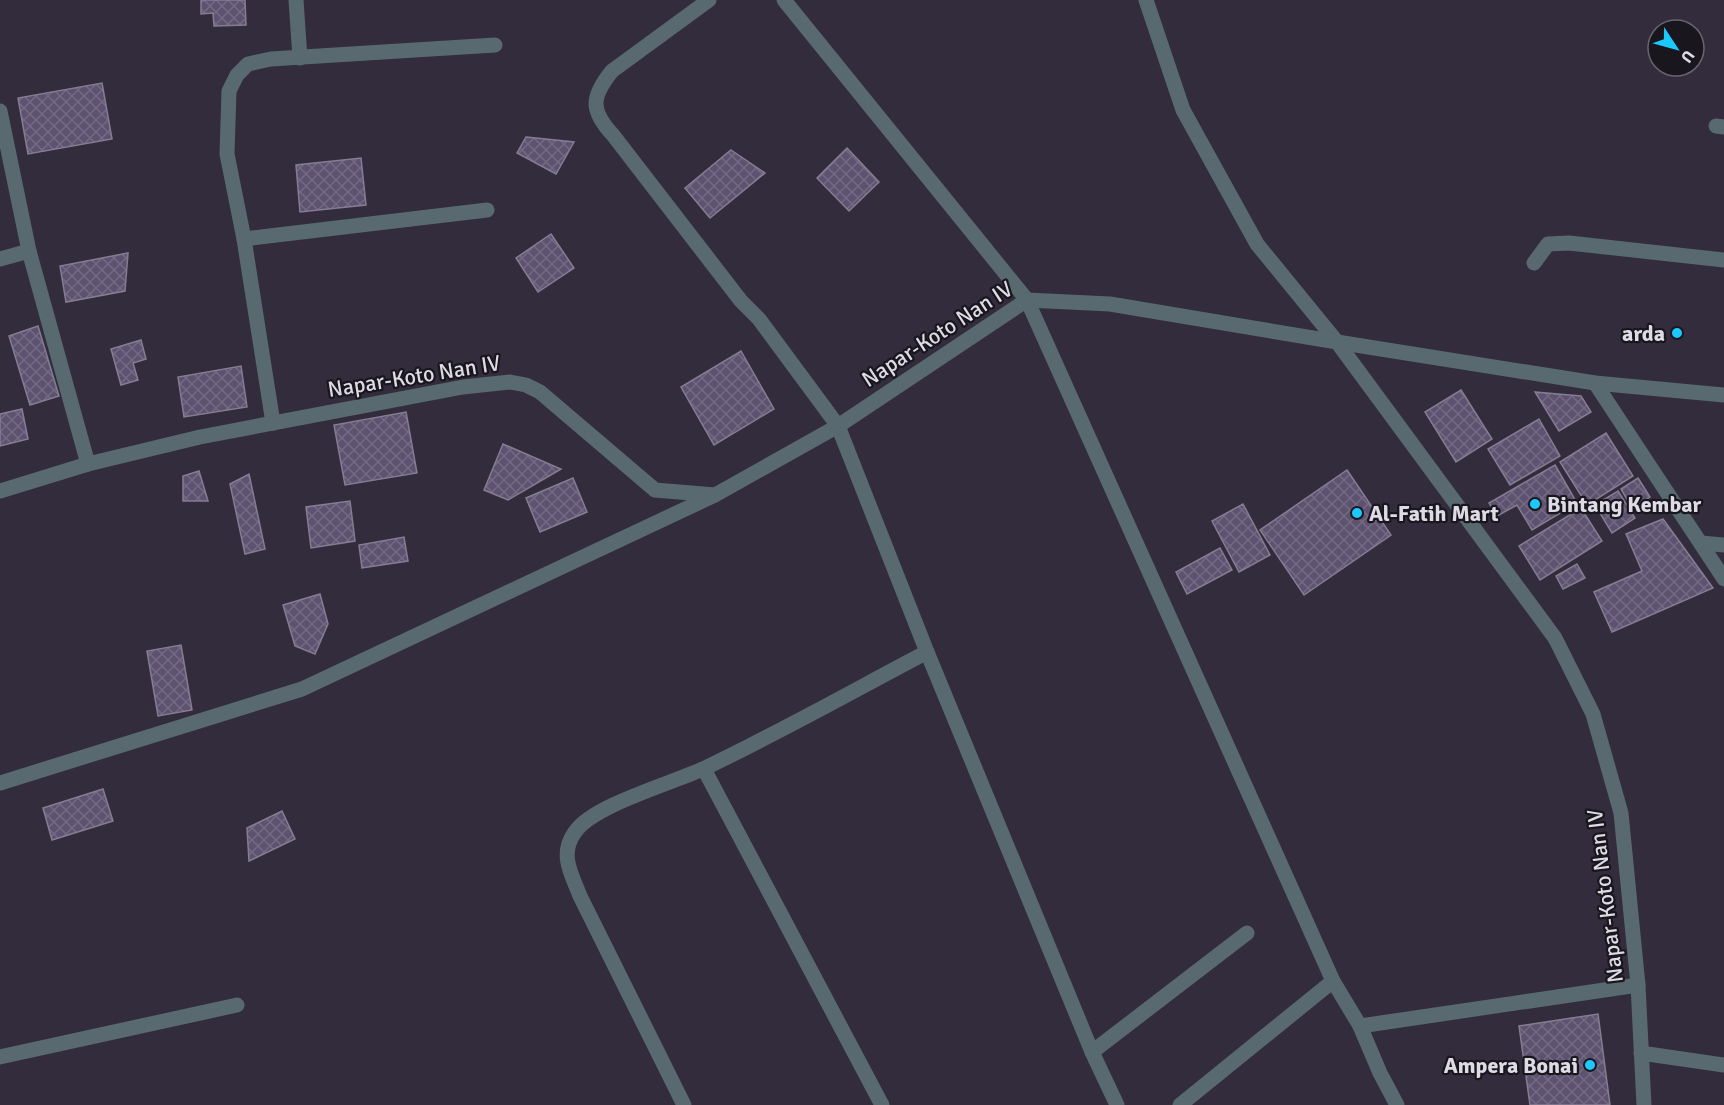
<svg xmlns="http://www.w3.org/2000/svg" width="1724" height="1105" viewBox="0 0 1724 1105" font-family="Signika,sans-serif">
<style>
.building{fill:url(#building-cross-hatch);stroke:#857e92;stroke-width:1.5}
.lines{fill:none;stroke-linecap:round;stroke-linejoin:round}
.minor{stroke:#58696f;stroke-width:15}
.tertiary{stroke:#58696f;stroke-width:15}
.poi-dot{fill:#1cc9fc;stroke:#19161e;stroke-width:2}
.labels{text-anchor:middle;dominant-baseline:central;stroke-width:4.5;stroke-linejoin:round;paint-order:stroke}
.poi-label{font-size:22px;font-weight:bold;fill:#dedbe6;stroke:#19161e;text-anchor:end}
.street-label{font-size:22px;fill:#dedbe6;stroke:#19161e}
</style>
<defs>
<pattern id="building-cross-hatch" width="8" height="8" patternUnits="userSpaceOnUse" patternTransform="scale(1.5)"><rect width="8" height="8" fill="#5d5270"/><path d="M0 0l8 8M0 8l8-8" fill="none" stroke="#746a84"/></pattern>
</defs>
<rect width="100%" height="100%" fill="#322c3d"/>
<!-- building -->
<g class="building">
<polygon points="201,0 245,0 246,25 214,26 213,13 201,14"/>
<polygon points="102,83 112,139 28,154 18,98"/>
<polygon points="526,137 574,142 556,174 517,153"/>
<polygon points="847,148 879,182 849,211 817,178"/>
<polygon points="731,150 765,173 710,218 685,188"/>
<polygon points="361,158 366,205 300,212 296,165"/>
<polygon points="551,234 574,268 538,292 516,258"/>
<polygon points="128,253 125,291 66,302 60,266"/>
<polygon points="38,326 59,396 30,405 9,336"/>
<polygon points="141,340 146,359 133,363 138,380 121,385 111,349"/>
<polygon points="741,351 774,409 714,445 681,387"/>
<polygon points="241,366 247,407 184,417 178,377"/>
<polygon points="1461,390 1492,439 1456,462 1425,412"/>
<polygon points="1535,392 1581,396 1591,412 1559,431"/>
<polygon points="22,409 28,439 0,446 0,414"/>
<polygon points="406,412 417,473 345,485 334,425"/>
<polygon points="1539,419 1560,456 1510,485 1488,449"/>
<polygon points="1606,433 1633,476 1587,505 1560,462"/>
<polygon points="503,444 561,469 508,500 484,490"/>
<polygon points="1555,465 1577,503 1532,530 1517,505 1497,516 1489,503"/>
<polygon points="1347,470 1391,535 1304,595 1260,530"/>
<polygon points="199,471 208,501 183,501 183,476"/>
<polygon points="249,474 265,549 245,554 230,484"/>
<polygon points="573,478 587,512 540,532 526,498"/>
<polygon points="1638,478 1650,497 1632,508 1621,489"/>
<polygon points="1618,491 1635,518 1612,533 1595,505"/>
<polygon points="350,501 355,541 311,548 306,507"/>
<polygon points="1243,504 1270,555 1239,572 1212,521"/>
<polygon points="1581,508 1602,541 1540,580 1519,546"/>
<polygon points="1663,519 1713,588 1612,632 1594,592 1642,571 1626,534"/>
<polygon points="404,537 408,561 362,568 359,545"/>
<polygon points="1220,548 1232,570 1187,594 1176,572"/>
<polygon points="1577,564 1585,578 1563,589 1556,576"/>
<polygon points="320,594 328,624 315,654 295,646 283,605"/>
<polygon points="181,645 192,710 158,716 147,651"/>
<polygon points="103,789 113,821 52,840 43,808"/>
<polygon points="282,811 295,839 249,861 247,828"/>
<polygon points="1598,1014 1610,1105 1530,1105 1519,1026"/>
</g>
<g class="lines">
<!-- minor -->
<g class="minor">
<polyline points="296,0 300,58"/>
<path d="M 709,0 L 612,71 C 591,97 590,110 613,135 L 741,301 L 759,319 L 838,426 L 927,652 L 1092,1052 L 1117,1105"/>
<polyline points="784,0 1027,300 1333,981 1360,1026 1380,1073 1397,1105"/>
<polyline points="0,111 29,251 88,464"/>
<polyline points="1716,126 1724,127"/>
<polyline points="244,239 487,210"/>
<polyline points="0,259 29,251"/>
<polyline points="1534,263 1548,244 1569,243 1724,260"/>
<polyline points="1595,383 1724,579"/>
<polyline points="273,423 244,239 227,154 229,91 237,75 248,64 271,59 495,45"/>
<polyline points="1701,543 1724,545"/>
<polyline points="704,769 882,1105"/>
<polyline points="0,783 302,689 715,495"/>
<polyline points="1360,1026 1638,985"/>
<polyline points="1092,1052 1247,933"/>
<polyline points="1641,1053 1724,1065"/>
<polyline points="0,1057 237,1005"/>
<path d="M 684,1105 L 580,896 C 571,873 559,854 575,832 C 593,805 673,783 705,768 C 780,732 853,691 927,652"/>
<polyline points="1180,1105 1333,981"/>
</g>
<!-- tertiary -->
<g class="tertiary">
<polyline points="1146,0 1183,110 1257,244 1337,342 1595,383 1724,395"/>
<polyline points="0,491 88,464 200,437 463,387 510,382 526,385 540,392 655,490 715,495 838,426 1027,300 1110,304 1337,342 1555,638 1593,714 1621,813 1638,985 1644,1105"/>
</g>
</g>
<!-- markers -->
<g class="poi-dot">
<circle cx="1677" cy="333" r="6"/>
<circle cx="1535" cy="504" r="6"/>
<circle cx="1357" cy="513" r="6"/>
<circle cx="1590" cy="1065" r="6"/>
</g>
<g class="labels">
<!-- poi labels -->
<g class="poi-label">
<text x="1665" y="333">arda</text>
<text x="1547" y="504" text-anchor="start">Bintang Kembar</text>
<text x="1369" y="513" text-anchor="start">Al-Fatih Mart</text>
<text x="1578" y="1065">Ampera Bonai</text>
</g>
<!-- street labels -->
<g class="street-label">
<text transform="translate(937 334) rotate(-33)">Napar-Koto Nan IV</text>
<text transform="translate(414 376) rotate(-9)">Napar-Koto Nan IV</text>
<text transform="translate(1605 896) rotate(-97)">Napar-Koto Nan IV</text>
</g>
</g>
<!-- north arrow -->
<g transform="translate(1676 48) rotate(126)"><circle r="28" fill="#19161e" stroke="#68656e" stroke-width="1.5"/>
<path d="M0-4.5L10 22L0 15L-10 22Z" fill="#1cc9fc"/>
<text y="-9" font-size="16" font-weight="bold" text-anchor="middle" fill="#dedbe6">U</text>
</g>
</svg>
